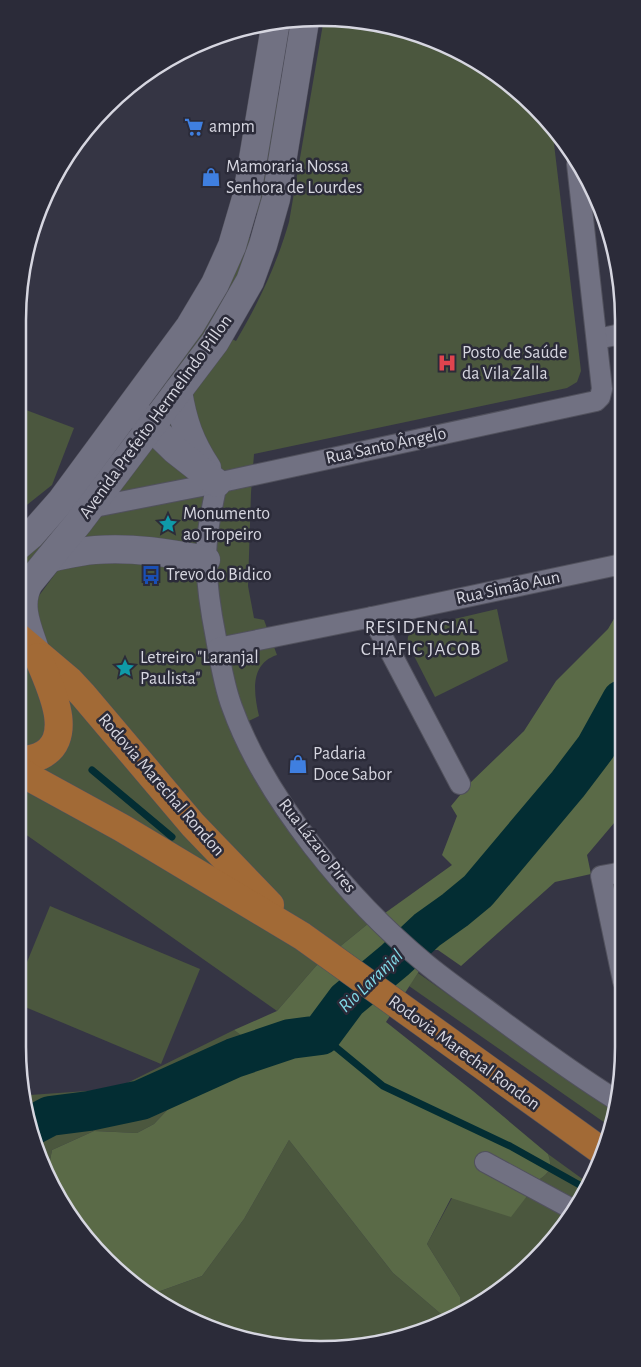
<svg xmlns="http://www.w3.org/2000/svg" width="641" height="1367" viewBox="0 0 641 1367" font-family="'Alegreya Sans',sans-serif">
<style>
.green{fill:#4b573e}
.forest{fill:#5a6a47}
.water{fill:#032d33}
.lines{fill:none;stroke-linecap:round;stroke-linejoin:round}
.stream{stroke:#032d33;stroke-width:7}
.river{stroke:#032d33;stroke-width:40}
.minor-casing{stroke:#51515d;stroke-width:22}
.secondary-casing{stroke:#51515d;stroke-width:29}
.primary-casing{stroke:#51515d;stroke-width:29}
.minor{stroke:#717182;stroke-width:20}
.secondary{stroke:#717182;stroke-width:28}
.primary{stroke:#a26a36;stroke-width:28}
.labels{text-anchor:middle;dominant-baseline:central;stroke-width:5;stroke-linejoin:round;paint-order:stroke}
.poi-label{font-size:18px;fill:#d6d6e0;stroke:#2b2b39;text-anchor:start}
.street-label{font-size:18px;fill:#d6d6e0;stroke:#2b2b39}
.neighbourhood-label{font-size:19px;letter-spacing:1px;fill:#d6d6e0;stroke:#2b2b39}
.water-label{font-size:19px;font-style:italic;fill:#81d8e6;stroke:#2b2b39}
.rim{fill:none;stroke:#d6d6e0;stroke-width:2.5}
</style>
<rect width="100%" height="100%" fill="#353544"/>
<!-- green -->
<g class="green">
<path d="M 324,18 L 437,41 L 505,80 L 552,127 L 581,371 L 577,382 L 567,388 L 254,454 L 251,493 L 248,586 L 254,618 L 264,620 L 277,655 C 249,664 254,694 259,716 L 232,729 L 369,923 L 316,966 L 277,1011 L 18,829 L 18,624 L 230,338 L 236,341 C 258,304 277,264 289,222 Z"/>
<polygon points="278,96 280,98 261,211 258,213 256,210 275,98"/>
<polygon points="249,238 252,238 241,270 218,316 149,407 148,403 237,268"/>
<polygon points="18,407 74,428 52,485 18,512"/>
<polygon points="56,526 58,527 18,574 18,558"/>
<path d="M 497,609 L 508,661 L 435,697 L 409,646 C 406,638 408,632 416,628 Z"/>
<polygon points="50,906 200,969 161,1064 18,1004 18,984"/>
<polygon points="418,973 589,1095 611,1108 608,1125 409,986"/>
<polygon points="18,1028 26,1031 19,1056"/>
<polygon points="234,1030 242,1036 235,1059 242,1073 171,1106 154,1124 137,1133 94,1131 52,1150 48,1171 34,1144 26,1098 30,1095 115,1089"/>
<polygon points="289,1140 393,1273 448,1320 360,1347 261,1344 169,1309 152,1294 202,1276 244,1219"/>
<path d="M 548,1154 L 588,1183 L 548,1246 L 460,1314 L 460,1297 L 427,1244 L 452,1198 L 540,1179 C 551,1172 552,1165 548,1154 Z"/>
</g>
<!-- forest -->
<path class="forest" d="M 622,605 L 623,815 L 620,816 L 587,855 L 591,874 L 555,882 L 461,966 L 438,950 L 433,950 L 386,1022 L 473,1091 L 548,1154 C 552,1165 551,1172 540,1179 L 511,1217 L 451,1198 L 427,1244 L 460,1297 L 460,1314 L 448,1320 L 393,1273 L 289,1140 L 244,1219 L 202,1276 L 152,1294 L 80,1231 L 48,1171 L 52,1150 L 94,1131 L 137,1133 L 154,1124 L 171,1106 L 242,1073 L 235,1059 L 242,1036 L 234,1030 L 277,1011 L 316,966 L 369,923 L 372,926 L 385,913 L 452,865 L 442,855 L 457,816 L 451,806 L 470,783 L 524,731 L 556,681 L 608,629 Z"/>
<!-- water -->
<polygon class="water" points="234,1058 200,1081 143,1105 104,1115 95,1121 81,1099 140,1090 207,1069"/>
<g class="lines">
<!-- stream -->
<g class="stream">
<polyline points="92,770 172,837"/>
<polyline points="321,1035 383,1086 510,1146 585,1188"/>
</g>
<!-- river -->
<polyline class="river" points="31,1126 50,1116 89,1111 141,1100 234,1058 290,1039 321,1035 347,1000 395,960 427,930 455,910 478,891 568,784 596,747 622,700"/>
<!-- minor casing -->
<g class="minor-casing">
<g id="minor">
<polyline points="597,339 621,334"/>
<path d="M 217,483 C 212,508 206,534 206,560 C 207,587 211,613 216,638 C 220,661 224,686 232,707 C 265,799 350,901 425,963 C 448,982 473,999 497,1017 C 535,1045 573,1073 613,1098"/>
<polyline points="89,508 217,483 596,401 600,397 602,389 577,164"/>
<polyline points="372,617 460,784"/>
<polyline points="218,648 372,617 622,564"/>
<polyline points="623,872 601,876 623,981"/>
<polyline points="485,1162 572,1209"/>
</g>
</g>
<!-- secondary casing -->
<g class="secondary-casing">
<g id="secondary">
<path d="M 178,391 C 183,422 190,442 207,468"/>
<polyline points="139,415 175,450 217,483"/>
<polyline points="18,546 31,535 61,501 190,326 215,284 232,246 247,195 275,27"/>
<path d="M 50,558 C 65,555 80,551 95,550 C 133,547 169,553 206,560"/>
<path d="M 36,653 C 29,630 16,606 29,583 L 79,522 L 215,342 L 250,281 L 263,245 L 276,199 L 305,21"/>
</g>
</g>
<!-- primary casing -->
<g class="primary-casing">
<g id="primary">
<polyline points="18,637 70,681 83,695 193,825 270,905"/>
<path d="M 18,761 C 25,760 33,759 40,756 C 78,738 48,683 38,657"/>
<polyline points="18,769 29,777 122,828 302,936 603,1152"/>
</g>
</g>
<!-- minor -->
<use href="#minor" class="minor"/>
<!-- secondary -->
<use href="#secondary" class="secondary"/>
<!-- primary -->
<use href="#primary" class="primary"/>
</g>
<!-- icons -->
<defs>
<g id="supermarket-bare" transform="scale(1.5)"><path d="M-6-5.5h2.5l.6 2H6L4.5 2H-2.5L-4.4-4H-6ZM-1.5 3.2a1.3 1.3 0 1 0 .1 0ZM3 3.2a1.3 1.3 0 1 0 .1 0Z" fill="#3f7fe0" stroke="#2b2b39" stroke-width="2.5" paint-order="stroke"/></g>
<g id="shop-bare" transform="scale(1.5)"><path d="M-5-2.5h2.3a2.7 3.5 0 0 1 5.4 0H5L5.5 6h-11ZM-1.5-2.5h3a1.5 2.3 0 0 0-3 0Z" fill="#3f7fe0" stroke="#2b2b39" stroke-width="2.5" paint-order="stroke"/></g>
<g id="hospital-bare" transform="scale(1.5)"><path d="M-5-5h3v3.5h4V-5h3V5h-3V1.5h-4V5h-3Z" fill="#e0444e" stroke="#2b2b39" stroke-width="2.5" paint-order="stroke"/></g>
<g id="sight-bare" transform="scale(1.5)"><path d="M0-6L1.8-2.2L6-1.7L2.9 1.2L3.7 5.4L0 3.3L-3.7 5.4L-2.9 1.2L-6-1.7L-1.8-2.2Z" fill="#0f9aa8" stroke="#2b2b39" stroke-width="2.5" paint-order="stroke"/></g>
<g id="bus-bare" transform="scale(1.5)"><path d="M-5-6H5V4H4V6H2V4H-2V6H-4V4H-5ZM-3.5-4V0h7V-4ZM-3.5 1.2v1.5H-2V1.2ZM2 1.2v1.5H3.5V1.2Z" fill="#1a4fb4" stroke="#2b2b39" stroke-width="2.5" paint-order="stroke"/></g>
</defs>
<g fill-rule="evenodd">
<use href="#supermarket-bare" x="194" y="127"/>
<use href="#shop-bare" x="211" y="177"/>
<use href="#hospital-bare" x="447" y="363"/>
<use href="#sight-bare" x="168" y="524"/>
<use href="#bus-bare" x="151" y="575"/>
<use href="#sight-bare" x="125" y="668"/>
<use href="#shop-bare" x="298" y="764"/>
</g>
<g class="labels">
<!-- poi labels -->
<g class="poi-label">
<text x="209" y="127">ampm</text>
<text x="226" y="167">Mamoraria Nossa<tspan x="226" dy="21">Senhora de Lourdes</tspan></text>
<text x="462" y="353">Posto de Saúde<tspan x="462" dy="21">da Vila Zalla</tspan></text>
<text x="183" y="514">Monumento<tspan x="183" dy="21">ao Tropeiro</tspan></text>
<text x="166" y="575">Trevo do Bidico</text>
<text x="140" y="658">Letreiro "Laranjal<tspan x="140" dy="21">Paulista"</tspan></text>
<text x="313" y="754">Padaria<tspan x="313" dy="21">Doce Sabor</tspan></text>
</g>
<!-- street labels -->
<g class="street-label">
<text transform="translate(156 417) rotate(-54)">Avenida Prefeito Hermelindo Pillon</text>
<text transform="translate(386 446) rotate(-12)">Rua Santo Ângelo</text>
<text transform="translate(508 588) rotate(-12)">Rua Simão Aun</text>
<text transform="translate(161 785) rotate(49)">Rodovia Marechal Rondon</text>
<text transform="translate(317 846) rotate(52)">Rua Lázaro Pires</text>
<text transform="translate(464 1053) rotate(36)">Rodovia Marechal Rondon</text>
</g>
<!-- neighbourhood labels -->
<g class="neighbourhood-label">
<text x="421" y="627">RESIDENCIAL<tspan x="421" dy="22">CHAFIC JACOB</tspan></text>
</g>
<!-- water labels -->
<g class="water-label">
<text transform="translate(371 981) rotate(-44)">Rio Laranjal</text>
</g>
</g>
<!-- crop -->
<path d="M0 0H641V1367H0ZM320 26H321A294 294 0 0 1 615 320V1047A294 294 0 0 1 321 1341H320A294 294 0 0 1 26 1047V320A294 294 0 0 1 320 26Z" fill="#2b2b39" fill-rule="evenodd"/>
<path class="rim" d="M320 26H321A294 294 0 0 1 615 320V1047A294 294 0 0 1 321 1341H320A294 294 0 0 1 26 1047V320A294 294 0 0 1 320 26Z"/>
</svg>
